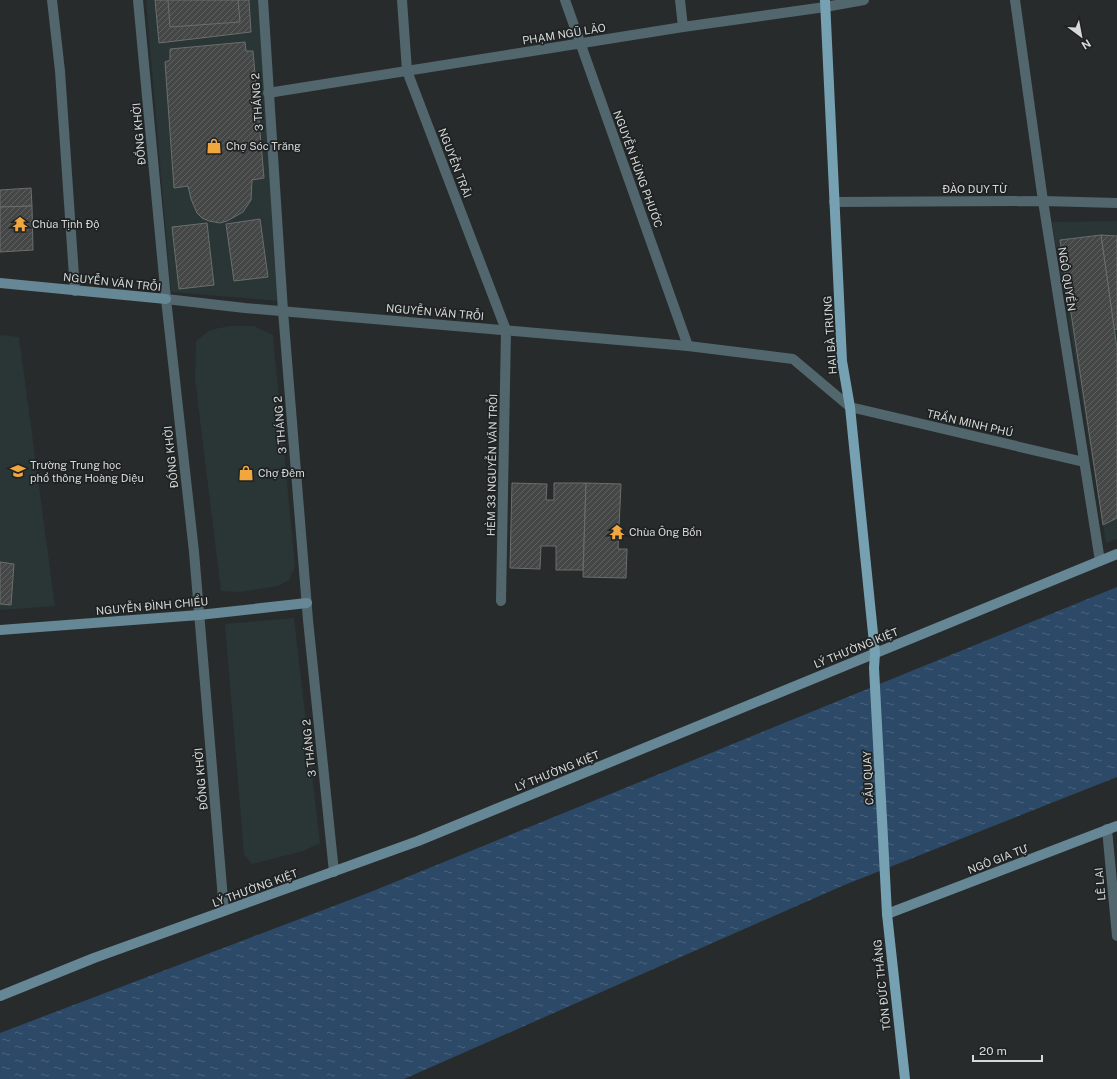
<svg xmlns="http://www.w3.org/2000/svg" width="1117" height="1079" viewBox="0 0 1117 1079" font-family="'Public Sans',sans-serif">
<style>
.built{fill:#2a3535}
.water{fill:url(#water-ripples)}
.building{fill:url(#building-hatch);stroke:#6a6e6d}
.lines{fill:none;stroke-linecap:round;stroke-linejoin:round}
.lane{stroke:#52666e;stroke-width:10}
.street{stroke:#52666e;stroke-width:10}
.secondary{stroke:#668795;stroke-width:10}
.primary{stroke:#76a1b2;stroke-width:10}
.labels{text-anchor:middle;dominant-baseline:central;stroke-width:3.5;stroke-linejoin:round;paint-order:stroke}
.street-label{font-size:11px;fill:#d7d9d9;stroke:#1e2222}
.poi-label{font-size:11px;fill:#d7d9d9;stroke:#1e2222;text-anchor:start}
</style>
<defs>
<pattern id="water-ripples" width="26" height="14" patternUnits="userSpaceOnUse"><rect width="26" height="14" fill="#2c4967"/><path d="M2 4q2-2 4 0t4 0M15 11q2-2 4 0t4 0" fill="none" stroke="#4a637c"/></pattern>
<pattern id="building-hatch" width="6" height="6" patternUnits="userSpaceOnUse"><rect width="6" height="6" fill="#444746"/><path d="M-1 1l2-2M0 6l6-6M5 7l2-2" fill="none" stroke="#5e6160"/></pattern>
</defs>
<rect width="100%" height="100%" fill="#282b2b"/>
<!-- built -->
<g class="built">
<polygon points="146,0 258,0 280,301 171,292"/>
<polygon points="1117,221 1117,539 1106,543 1052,222"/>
<polygon points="229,326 254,326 273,335 295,567 289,580 278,586 239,592 221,591 195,379 196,341 210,330"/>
<polygon points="0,335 19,337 55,606 0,610"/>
<polygon points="294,618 320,843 303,851 252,864 244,855 225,624"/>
</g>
<!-- water -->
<polygon class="water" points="1117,587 1117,777 842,886 404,1079 0,1079 0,1033 368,893"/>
<!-- building -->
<g class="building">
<polygon points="155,0 249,0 251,32 159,43"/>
<polygon points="168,0 238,0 240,22 170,27"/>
<polygon points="245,42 246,51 253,51 264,178 252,180 251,200 243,212 227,221 220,223 209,221 202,218 197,213 191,199 188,186 174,188 165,62 170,60 170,49"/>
<polygon points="31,188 32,206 0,207 0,190"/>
<polygon points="32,206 33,250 0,252 0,207"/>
<polygon points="260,219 268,277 234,281 226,224"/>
<polygon points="207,223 214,285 179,289 172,227"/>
<polygon points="1101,235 1117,236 1117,329 1114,330"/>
<polygon points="1101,235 1117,348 1117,518 1103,525 1060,240"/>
<polygon points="512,483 547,484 546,500 554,500 554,483 586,483 583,570 556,570 556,546 541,546 540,569 510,568"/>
<polygon points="586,483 621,484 618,549 627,549 626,578 583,577"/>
<polygon points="0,562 14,564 11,605 0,604"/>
</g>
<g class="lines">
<!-- lane -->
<g class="lane">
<polyline points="52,0 60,71 75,291"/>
<polyline points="501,601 506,330"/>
</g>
<!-- street -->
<g class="street">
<polyline points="138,0 166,299 194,552 224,911"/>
<polyline points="263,0 283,311 308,620 334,872"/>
<polyline points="402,0 407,71 506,330"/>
<polyline points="565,0 688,346"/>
<polyline points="680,0 683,27"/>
<polyline points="1015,0 1043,201 1100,561"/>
<polyline points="268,93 683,27 825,7 864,0"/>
<polyline points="834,202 1043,201 1117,203"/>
<polyline points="166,299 245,308 688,346 793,359 850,407 1084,462"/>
<polyline points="1107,829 1117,936"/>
</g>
<!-- secondary -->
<g class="secondary">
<polyline points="0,283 166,299"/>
<polyline points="0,630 199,615 307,603"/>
<polyline points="887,914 1117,826"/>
<polyline points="0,996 94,958 418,841 1117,554"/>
</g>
<!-- primary -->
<polyline class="primary" points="825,0 842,361 850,407 875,653 874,668 887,914 905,1079"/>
</g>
<!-- icons -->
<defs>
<g id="shop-bare" transform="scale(1.2)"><path d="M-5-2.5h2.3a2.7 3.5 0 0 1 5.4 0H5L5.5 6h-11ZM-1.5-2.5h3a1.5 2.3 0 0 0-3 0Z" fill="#f1a640" stroke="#1e2222" stroke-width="2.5" paint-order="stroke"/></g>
<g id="temple-bare" transform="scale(1.2)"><path d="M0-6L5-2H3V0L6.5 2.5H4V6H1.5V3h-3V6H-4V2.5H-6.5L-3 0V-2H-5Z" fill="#f1a640" stroke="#1e2222" stroke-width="2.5" paint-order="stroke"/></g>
<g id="school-bare" transform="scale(1.2)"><path d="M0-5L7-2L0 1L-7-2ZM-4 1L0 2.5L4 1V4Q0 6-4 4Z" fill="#f1a640" stroke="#1e2222" stroke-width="2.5" paint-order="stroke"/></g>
</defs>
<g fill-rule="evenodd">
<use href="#shop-bare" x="214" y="146"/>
<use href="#temple-bare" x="20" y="224"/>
<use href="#school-bare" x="18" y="471"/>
<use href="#shop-bare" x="246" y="473"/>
<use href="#temple-bare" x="617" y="532"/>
</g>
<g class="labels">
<!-- street labels -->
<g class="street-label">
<text transform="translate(564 34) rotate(-9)">PHẠM NGŨ LÃO</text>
<text transform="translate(257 102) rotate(-94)">3 THÁNG 2</text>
<text transform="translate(139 134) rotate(-95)">ĐỒNG KHỞI</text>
<text transform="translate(455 163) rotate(69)">NGUYỄN TRÃI</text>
<text transform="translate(638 169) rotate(70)">NGUYỄN HÙNG PHƯỚC</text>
<text x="975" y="189">ĐÀO DUY TỪ</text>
<text transform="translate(1067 279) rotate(81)">NGÔ QUYỀN</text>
<text transform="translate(112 282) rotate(6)">NGUYỄN VĂN TRỖI</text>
<text transform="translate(435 312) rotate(5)">NGUYỄN VĂN TRỖI</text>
<text transform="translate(830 335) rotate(-94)">HAI BÀ TRƯNG</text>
<text transform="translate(970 423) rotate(13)">TRẦN MINH PHÚ</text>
<text transform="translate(280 425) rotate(-95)">3 THÁNG 2</text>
<text transform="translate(171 457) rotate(-96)">ĐỒNG KHỞI</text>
<text transform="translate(492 465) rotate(-89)">HẺM 33 NGUYỄN VĂN TRỖI</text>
<text transform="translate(152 606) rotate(-5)">NGUYỄN ĐÌNH CHIỂU</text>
<text transform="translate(856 648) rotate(-22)">LÝ THƯỜNG KIỆT</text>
<text transform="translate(309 748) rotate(-96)">3 THÁNG 2</text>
<text transform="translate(557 771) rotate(-22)">LÝ THƯỜNG KIỆT</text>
<text transform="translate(868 778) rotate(-93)">CẦU QUAY</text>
<text transform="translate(201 779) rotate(-95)">ĐỒNG KHỞI</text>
<text transform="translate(998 859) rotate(-21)">NGÔ GIA TỰ</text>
<text transform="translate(1100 884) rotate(-95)">LÊ LAI</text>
<text transform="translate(255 888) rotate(-20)">LÝ THƯỜNG KIỆT</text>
<text transform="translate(882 985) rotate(-96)">TÔN ĐỨC THẮNG</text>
</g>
<!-- poi labels -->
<g class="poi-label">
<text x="226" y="146">Chợ Sóc Trăng</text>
<text x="32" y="224">Chùa Tịnh Độ</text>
<text x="30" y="465">Trường Trung học<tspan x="30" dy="13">phổ thông Hoàng Diệu</tspan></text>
<text x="258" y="473">Chợ Đêm</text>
<text x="629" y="532">Chùa Ông Bổn</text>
</g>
</g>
<!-- north arrow -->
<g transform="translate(1081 36) rotate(148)" stroke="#1e2222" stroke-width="3" paint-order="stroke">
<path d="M0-3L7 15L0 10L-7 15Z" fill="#d7d9d9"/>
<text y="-6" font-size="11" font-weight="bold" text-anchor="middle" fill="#d7d9d9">N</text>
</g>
<!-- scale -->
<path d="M973 1055v6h69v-6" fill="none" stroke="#d7d9d9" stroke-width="2"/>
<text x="979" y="1055" font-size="12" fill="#d7d9d9" stroke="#1e2222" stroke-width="3" paint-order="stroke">20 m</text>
</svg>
